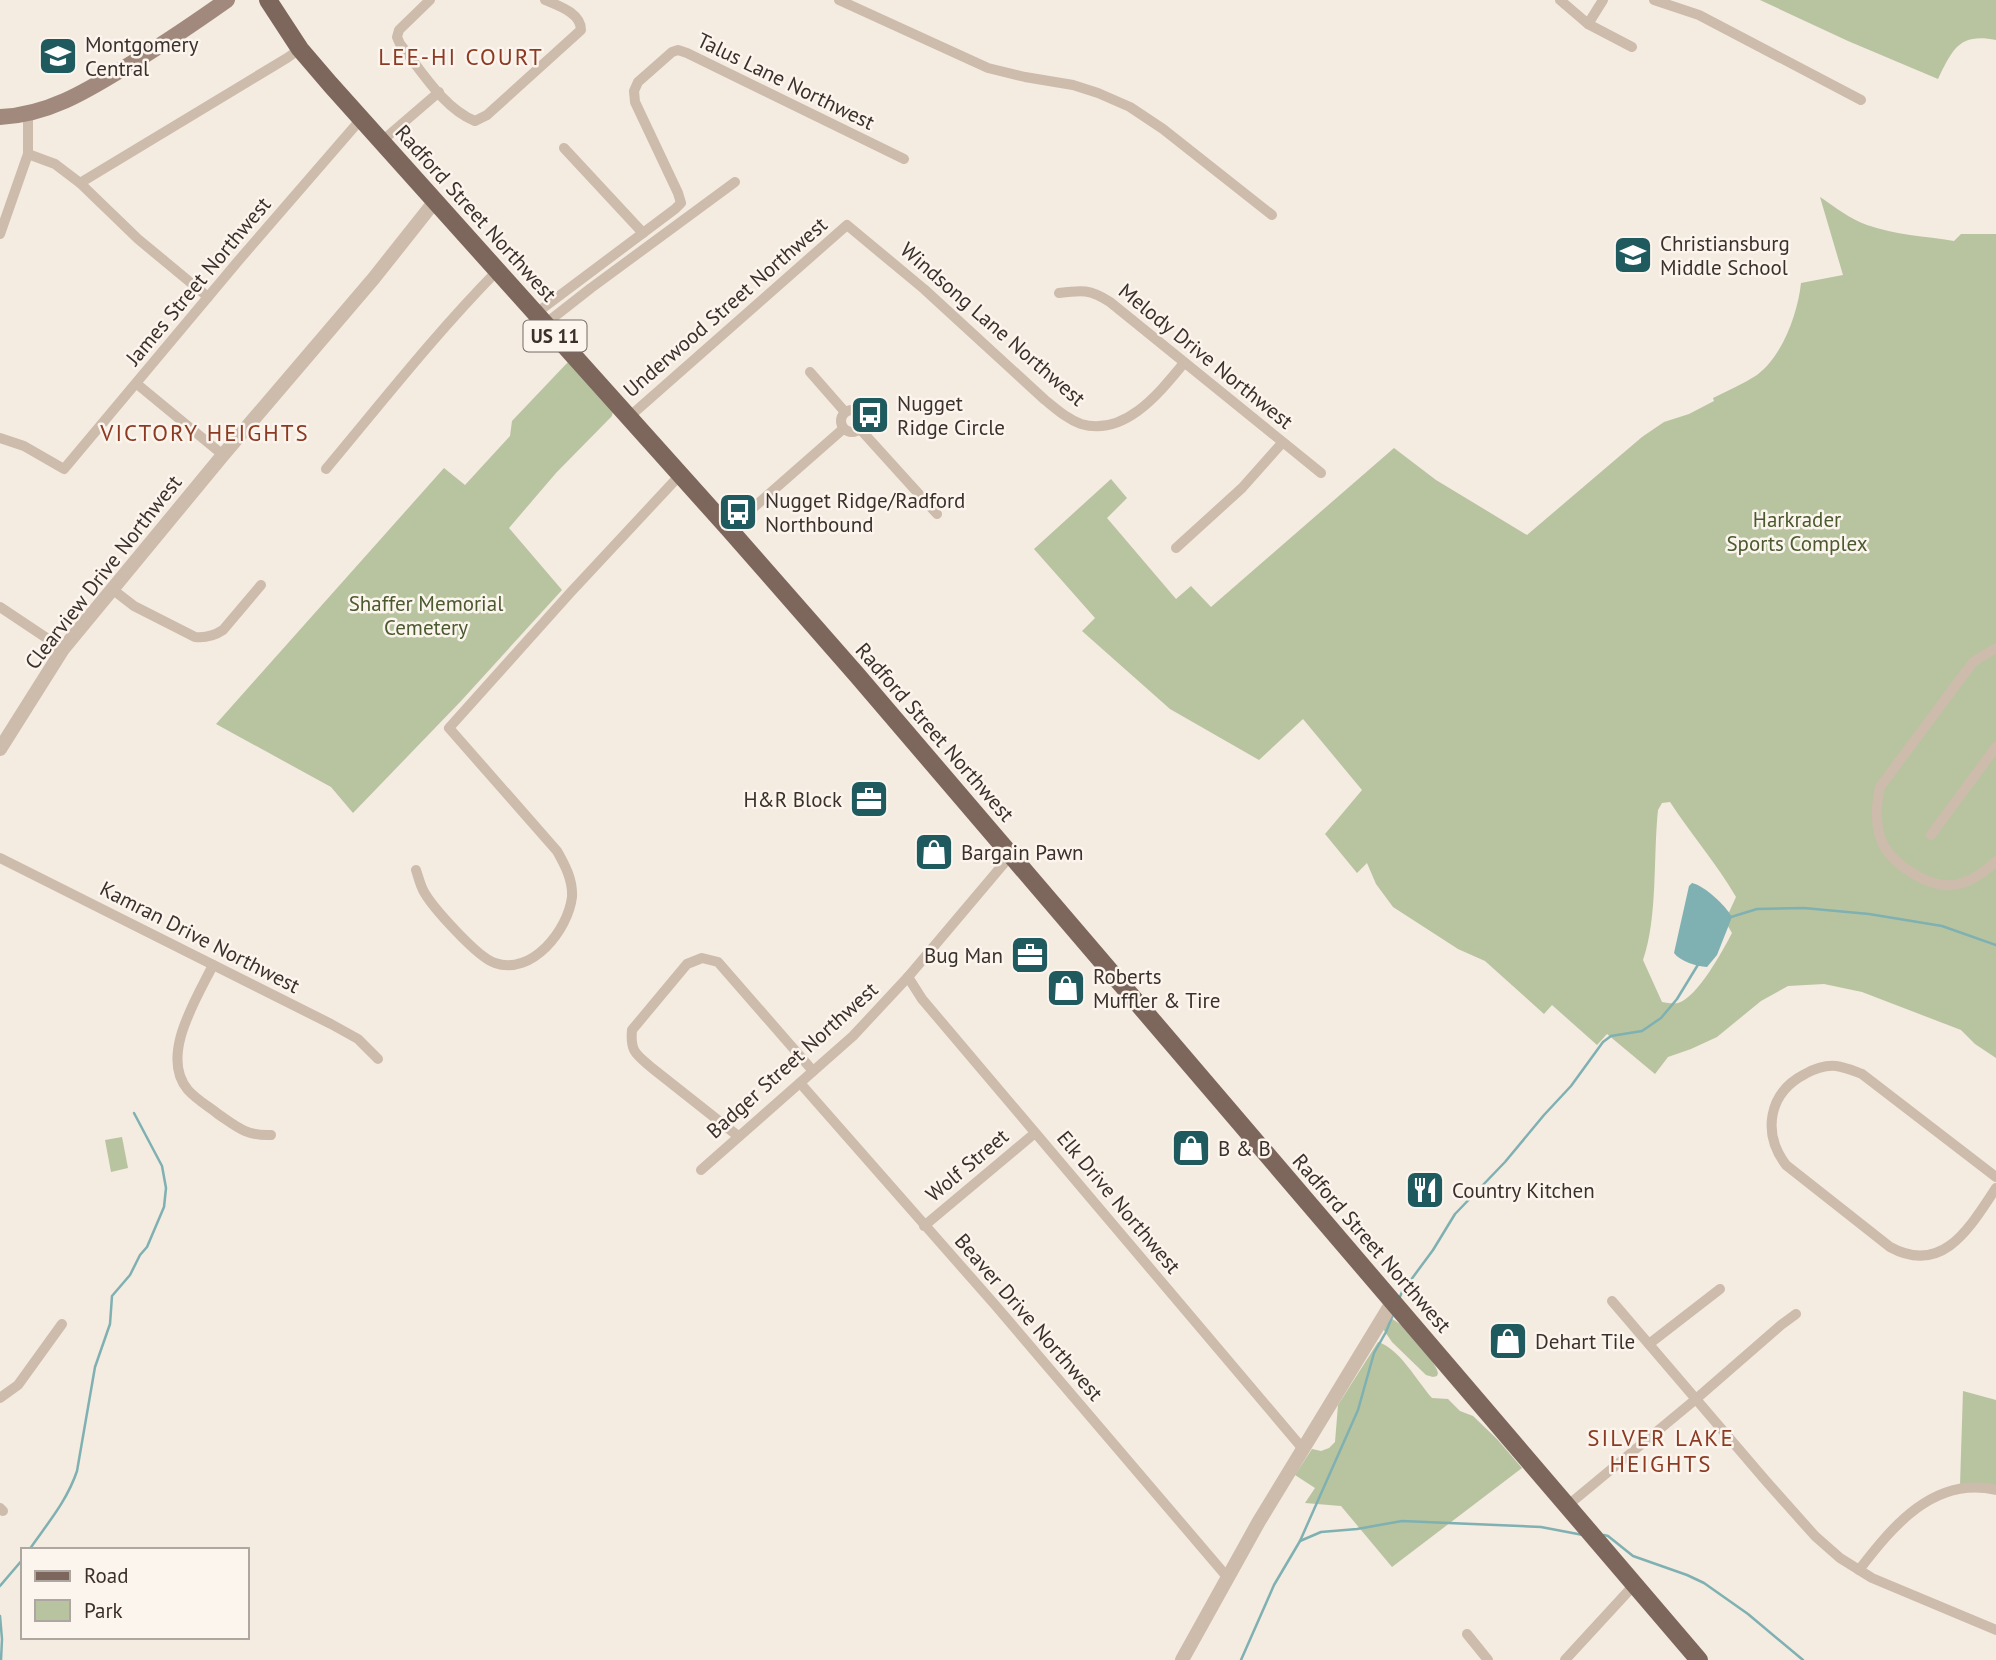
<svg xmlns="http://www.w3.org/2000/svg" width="1996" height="1660" viewBox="0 0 1996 1660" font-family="'PT Sans',sans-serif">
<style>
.green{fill:#b8c4a0;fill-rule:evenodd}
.water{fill:#7fb0b2}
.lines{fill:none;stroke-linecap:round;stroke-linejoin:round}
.stream{stroke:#7fb0b2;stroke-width:2.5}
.minor{stroke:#cdbbac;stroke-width:10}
.tertiary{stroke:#cdbbac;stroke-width:14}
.secondary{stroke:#a18a7d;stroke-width:16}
.primary{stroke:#7d675c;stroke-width:18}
.labels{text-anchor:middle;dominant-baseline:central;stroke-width:5;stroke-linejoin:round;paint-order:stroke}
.shield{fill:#fbf5ee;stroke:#756b66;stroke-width:2}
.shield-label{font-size:19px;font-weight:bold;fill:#3b302b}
.poi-label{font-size:21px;fill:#3b302b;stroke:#fbf5ee;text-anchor:start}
.street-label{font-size:21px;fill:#3b302b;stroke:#fbf5ee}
.park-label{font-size:21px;fill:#4a5a2e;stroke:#fbf5ee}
.neighbourhood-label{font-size:23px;letter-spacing:2px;fill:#8c3b22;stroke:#fbf5ee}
</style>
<rect width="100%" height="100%" fill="#f4ebe1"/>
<!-- green -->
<g class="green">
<path d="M 1760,0 L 1996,0 L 1996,40 C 1959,33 1953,49 1938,79 L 1848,41 Z"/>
<path d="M 1820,197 C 1835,207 1850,219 1867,225 C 1895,235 1925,236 1954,241 L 1961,234 L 1996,234 L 1996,1058 L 1975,1044 L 1961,1030 L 1862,992 L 1824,984 L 1788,986 L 1761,1001 L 1717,1037 L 1691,1049 L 1668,1057 L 1655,1074 L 1607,1034 L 1597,1045 L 1552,1005 L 1544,1014 L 1485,961 L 1458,949 L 1393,907 L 1376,884 L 1367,863 L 1357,873 L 1325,834 L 1362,790 L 1303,719 L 1259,760 L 1170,709 L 1082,631 L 1095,618 L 1034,549 L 1111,479 L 1127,498 L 1107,518 L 1176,599 L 1191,586 L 1211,607 L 1394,448 L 1436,480 L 1527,535 L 1642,437 L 1664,422 L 1689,414 L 1714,401 L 1713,398 C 1727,391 1743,384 1757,375 C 1782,357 1798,313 1801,283 L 1843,275 ZM 1670,802 C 1691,834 1717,864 1736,897 L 1725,921 L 1732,933 C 1723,950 1698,997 1678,1003 C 1674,1004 1667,1003 1662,1002 L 1643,960 C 1658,917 1653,857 1658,810 L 1662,803 Z"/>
<polygon points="568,362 613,411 612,416 556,473 509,528 562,590 461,701 353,813 331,787 216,724 444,468 465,485 510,436 512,421"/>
<polygon points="122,1137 128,1168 111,1172 105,1140"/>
<path d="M 1389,1318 C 1402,1320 1435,1360 1438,1373 L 1437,1376 L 1433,1377 L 1426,1375 L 1392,1342 L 1383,1329 Z"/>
<path d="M 1378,1342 C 1399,1348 1417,1381 1432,1398 L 1448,1399 L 1460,1411 L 1473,1416 L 1497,1439 L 1522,1468 L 1392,1567 L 1341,1506 L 1305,1503 L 1315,1488 L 1295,1475 L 1312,1449 L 1321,1451 L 1329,1448 L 1335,1442 L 1338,1405 Z"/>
<polygon points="1963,1391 1996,1400 1996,1487 1960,1485"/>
</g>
<!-- water -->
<path class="water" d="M 1692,883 C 1705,886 1725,905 1732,917 L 1717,955 L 1707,967 C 1696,966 1681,962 1674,953 L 1689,886 Z"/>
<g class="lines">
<!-- stream -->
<g class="stream">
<polyline points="1731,917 1757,909 1804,908 1869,914 1942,926 1996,945"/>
<polyline points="1399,1299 1402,1292 1433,1250 1455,1214 1505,1162 1544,1115 1571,1086 1603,1042 1611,1036 1642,1031 1661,1018 1677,999 1699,963"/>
<polyline points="1604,1535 1608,1536 1633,1556 1687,1575 1704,1583 1748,1614 1803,1660"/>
<polyline points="1300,1541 1321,1532 1357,1529 1402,1521 1541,1527 1583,1535"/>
<path d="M 29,1550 C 47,1524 67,1501 77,1471 L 95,1367 L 110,1324 L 112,1296 L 130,1275 L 140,1255 L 147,1247 L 164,1207 L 166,1188 L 162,1166 L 134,1113"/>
<polyline points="0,1586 23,1559"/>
<polyline points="0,1616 2,1639 1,1660"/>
<polyline points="1241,1660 1274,1585 1300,1541 1358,1410 1374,1353 1386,1332 1394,1312"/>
</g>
<!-- minor -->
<g class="minor">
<path d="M 430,0 L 399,30 L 397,37 L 400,44 C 421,70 443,108 475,121 L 487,115 L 581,30 C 581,13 559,6 545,0"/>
<polyline points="839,0 988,68 1025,77 1073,85 1098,93 1130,107 1163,129 1272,215"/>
<polyline points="1560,0 1588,24 1632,47"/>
<polyline points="1654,0 1699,15 1861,100"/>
<polyline points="1588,24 1603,0"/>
<polyline points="382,141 439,92"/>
<polyline points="564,148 643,233"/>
<polyline points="28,154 55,164 80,183 138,239 208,297"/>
<polyline points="80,183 287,58 300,49"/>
<polyline points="0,234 28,154 28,114"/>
<path d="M 1059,293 C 1082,290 1090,289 1110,302 L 1321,473"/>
<polyline points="535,314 675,209 681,203 678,193 635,102 634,91 638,82 672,52 678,50 687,53 904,159"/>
<polyline points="545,324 591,288 735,182"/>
<polyline points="810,372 845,412"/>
<polyline points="137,384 223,455"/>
<circle cx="852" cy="421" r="11"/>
<path d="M 629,417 L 847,225 L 924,289 L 1045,400 C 1056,409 1067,419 1081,424 C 1125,437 1160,392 1184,363"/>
<polyline points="860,429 937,514"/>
<polyline points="0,438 24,446 64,469 239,260 361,119"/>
<path d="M 326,469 C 382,402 436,333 497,271"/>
<polyline points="729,529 843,429"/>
<polyline points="1176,548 1242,488 1282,443"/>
<path d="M 112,589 L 134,606 L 195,637 C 206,638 214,636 223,630 L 261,585"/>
<polyline points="0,607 63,649"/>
<path d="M 1996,648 L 1973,662 L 1880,787 C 1876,806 1874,828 1884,846 C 1895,866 1930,888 1953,885 C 1968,884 1986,871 1996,861"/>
<polyline points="1931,835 1996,747"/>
<polyline points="0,858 331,1024 358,1039 378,1059"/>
<path d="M 416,870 C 418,876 420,884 423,890 C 431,906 478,958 495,963 C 532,976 568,930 572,897 C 573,880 565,865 557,851 L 449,728 L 570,593 L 680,475"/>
<path d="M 213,965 C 197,998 159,1056 188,1090 C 197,1100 208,1106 218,1114 C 237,1127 246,1136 271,1135"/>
<polyline points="908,977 922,999 1303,1449"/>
<polyline points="800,1083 996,1306 1228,1578"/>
<path d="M 738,1136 L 652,1068 C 636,1054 630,1052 632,1030 L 687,964 L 702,958 L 718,962 L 813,1071"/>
<polyline points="701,1170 853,1036 908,977 1011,855"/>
<path d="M 1996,1177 L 1862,1074 C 1854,1071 1845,1067 1836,1066 C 1825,1065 1814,1069 1805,1074 C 1768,1093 1762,1133 1786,1165 L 1890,1247 C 1943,1276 1970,1227 1996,1188"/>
<polyline points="924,1226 1035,1133"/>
<polyline points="1612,1301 1766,1481 1815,1536 1840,1558 1872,1578 1996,1630"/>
<polyline points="1649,1344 1720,1289"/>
<polyline points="0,1398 18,1385 62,1324"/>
<polyline points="1567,1506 1696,1399 1781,1325 1796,1314"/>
<polyline points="0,1508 3,1511"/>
<path d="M 1859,1570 C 1892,1527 1934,1475 1996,1490"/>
<polyline points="1467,1634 1488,1660"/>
<polyline points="1565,1660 1634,1585"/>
</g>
<!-- tertiary -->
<g class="tertiary">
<polyline points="0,749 63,649 223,455 374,278 435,201"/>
<polyline points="1182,1660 1258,1523 1393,1301"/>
</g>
<!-- secondary -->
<path class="secondary" d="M 0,117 C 47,115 85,92 124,68 C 159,47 193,24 227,0"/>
<!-- primary -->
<polyline class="primary" points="268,0 300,49 330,84 729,529 857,675 1699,1660"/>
</g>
<!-- icons -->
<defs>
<g id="school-square" transform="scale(2.0125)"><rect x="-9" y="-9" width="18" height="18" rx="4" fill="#1f5a5e" stroke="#fbf5ee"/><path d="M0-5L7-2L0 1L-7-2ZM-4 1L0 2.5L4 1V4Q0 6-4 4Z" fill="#fff"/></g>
<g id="bus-square" transform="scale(2.0125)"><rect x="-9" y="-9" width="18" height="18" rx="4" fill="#1f5a5e" stroke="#fbf5ee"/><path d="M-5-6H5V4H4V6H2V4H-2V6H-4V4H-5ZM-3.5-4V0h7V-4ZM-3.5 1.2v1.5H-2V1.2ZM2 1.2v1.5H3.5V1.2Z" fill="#fff"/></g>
<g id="office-square" transform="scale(2.0125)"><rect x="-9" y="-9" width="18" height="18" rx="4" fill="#1f5a5e" stroke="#fbf5ee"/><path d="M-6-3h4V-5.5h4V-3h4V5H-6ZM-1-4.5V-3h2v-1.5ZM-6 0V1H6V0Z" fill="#fff"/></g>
<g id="shop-square" transform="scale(2.0125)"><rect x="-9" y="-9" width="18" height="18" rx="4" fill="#1f5a5e" stroke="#fbf5ee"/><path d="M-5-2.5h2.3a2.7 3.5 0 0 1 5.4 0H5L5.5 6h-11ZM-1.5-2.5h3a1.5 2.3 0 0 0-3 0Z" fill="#fff"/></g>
<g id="restaurant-square" transform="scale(2.0125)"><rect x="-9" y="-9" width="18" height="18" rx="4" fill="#1f5a5e" stroke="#fbf5ee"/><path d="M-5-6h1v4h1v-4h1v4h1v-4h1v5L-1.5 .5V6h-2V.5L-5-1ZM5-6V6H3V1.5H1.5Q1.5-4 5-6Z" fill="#fff"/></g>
</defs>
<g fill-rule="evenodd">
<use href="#school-square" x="58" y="56"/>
<use href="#school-square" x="1633" y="255"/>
<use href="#bus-square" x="870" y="415"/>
<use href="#bus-square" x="738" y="512"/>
<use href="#office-square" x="869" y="799"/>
<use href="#shop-square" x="934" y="852"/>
<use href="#office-square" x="1030" y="955"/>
<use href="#shop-square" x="1066" y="988"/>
<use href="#shop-square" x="1191" y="1148"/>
<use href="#restaurant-square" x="1425" y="1190"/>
<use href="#shop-square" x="1508" y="1341"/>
</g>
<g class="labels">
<!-- shield labels -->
<rect class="shield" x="523.5" y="320.5" width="63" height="31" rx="5"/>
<g class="shield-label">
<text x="555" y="336">US 11</text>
</g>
<!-- poi labels -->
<g class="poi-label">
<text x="85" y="44">Montgomery<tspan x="85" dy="24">Central</tspan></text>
<text x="1660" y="243">Christiansburg<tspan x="1660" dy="24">Middle School</tspan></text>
<text x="897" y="403">Nugget<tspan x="897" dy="24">Ridge Circle</tspan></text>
<text x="765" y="500">Nugget Ridge/Radford<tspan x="765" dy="24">Northbound</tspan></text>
<text x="842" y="799" text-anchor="end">H&amp;R Block</text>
<text x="961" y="852">Bargain Pawn</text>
<text x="1003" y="955" text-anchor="end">Bug Man</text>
<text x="1093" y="976">Roberts<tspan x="1093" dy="24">Muffler &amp; Tire</tspan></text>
<text x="1218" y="1148">B &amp; B</text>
<text x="1452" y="1190">Country Kitchen</text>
<text x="1535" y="1341">Dehart Tile</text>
</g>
<!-- street labels -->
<g class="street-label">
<text transform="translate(786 81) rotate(26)">Talus Lane Northwest</text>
<text transform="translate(476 213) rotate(48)">Radford Street Northwest</text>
<text transform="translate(198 281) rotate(-50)">James Street Northwest</text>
<text transform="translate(725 307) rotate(-41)">Underwood Street Northwest</text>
<text transform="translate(993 324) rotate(41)">Windsong Lane Northwest</text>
<text transform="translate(1206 356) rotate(39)">Melody Drive Northwest</text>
<text transform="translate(103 572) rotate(-52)">Clearview Drive Northwest</text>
<text transform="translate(935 732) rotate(49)">Radford Street Northwest</text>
<text transform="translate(200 937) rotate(27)">Kamran Drive Northwest</text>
<text transform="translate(792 1060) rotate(-42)">Badger Street Northwest</text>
<text transform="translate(967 1165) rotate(-40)">Wolf Street</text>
<text transform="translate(1119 1202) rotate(50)">Elk Drive Northwest</text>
<text transform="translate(1372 1243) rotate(49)">Radford Street Northwest</text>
<text transform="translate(1029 1317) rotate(49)">Beaver Drive Northwest</text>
</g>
<!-- park labels -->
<g class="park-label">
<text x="1797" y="519">Harkrader<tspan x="1797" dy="24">Sports Complex</tspan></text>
<text x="426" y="603">Shaffer Memorial<tspan x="426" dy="24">Cemetery</tspan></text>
</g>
<!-- neighbourhood labels -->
<g class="neighbourhood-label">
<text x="461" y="56">LEE-HI COURT</text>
<text x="205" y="432">VICTORY HEIGHTS</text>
<text x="1661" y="1437">SILVER LAKE<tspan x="1661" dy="26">HEIGHTS</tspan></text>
</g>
</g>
<!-- legend -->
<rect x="21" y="1548" width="228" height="91" fill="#fbf5ee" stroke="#aea6a0" stroke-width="2"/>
<rect x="35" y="1571" width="35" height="10" fill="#7d675c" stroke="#aea6a0" stroke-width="2"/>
<text x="84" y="1583" font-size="21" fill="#3b302b">Road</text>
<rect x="35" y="1600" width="35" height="21" fill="#b8c4a0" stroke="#aea6a0" stroke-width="2"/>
<text x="84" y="1618" font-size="21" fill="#3b302b">Park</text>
</svg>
